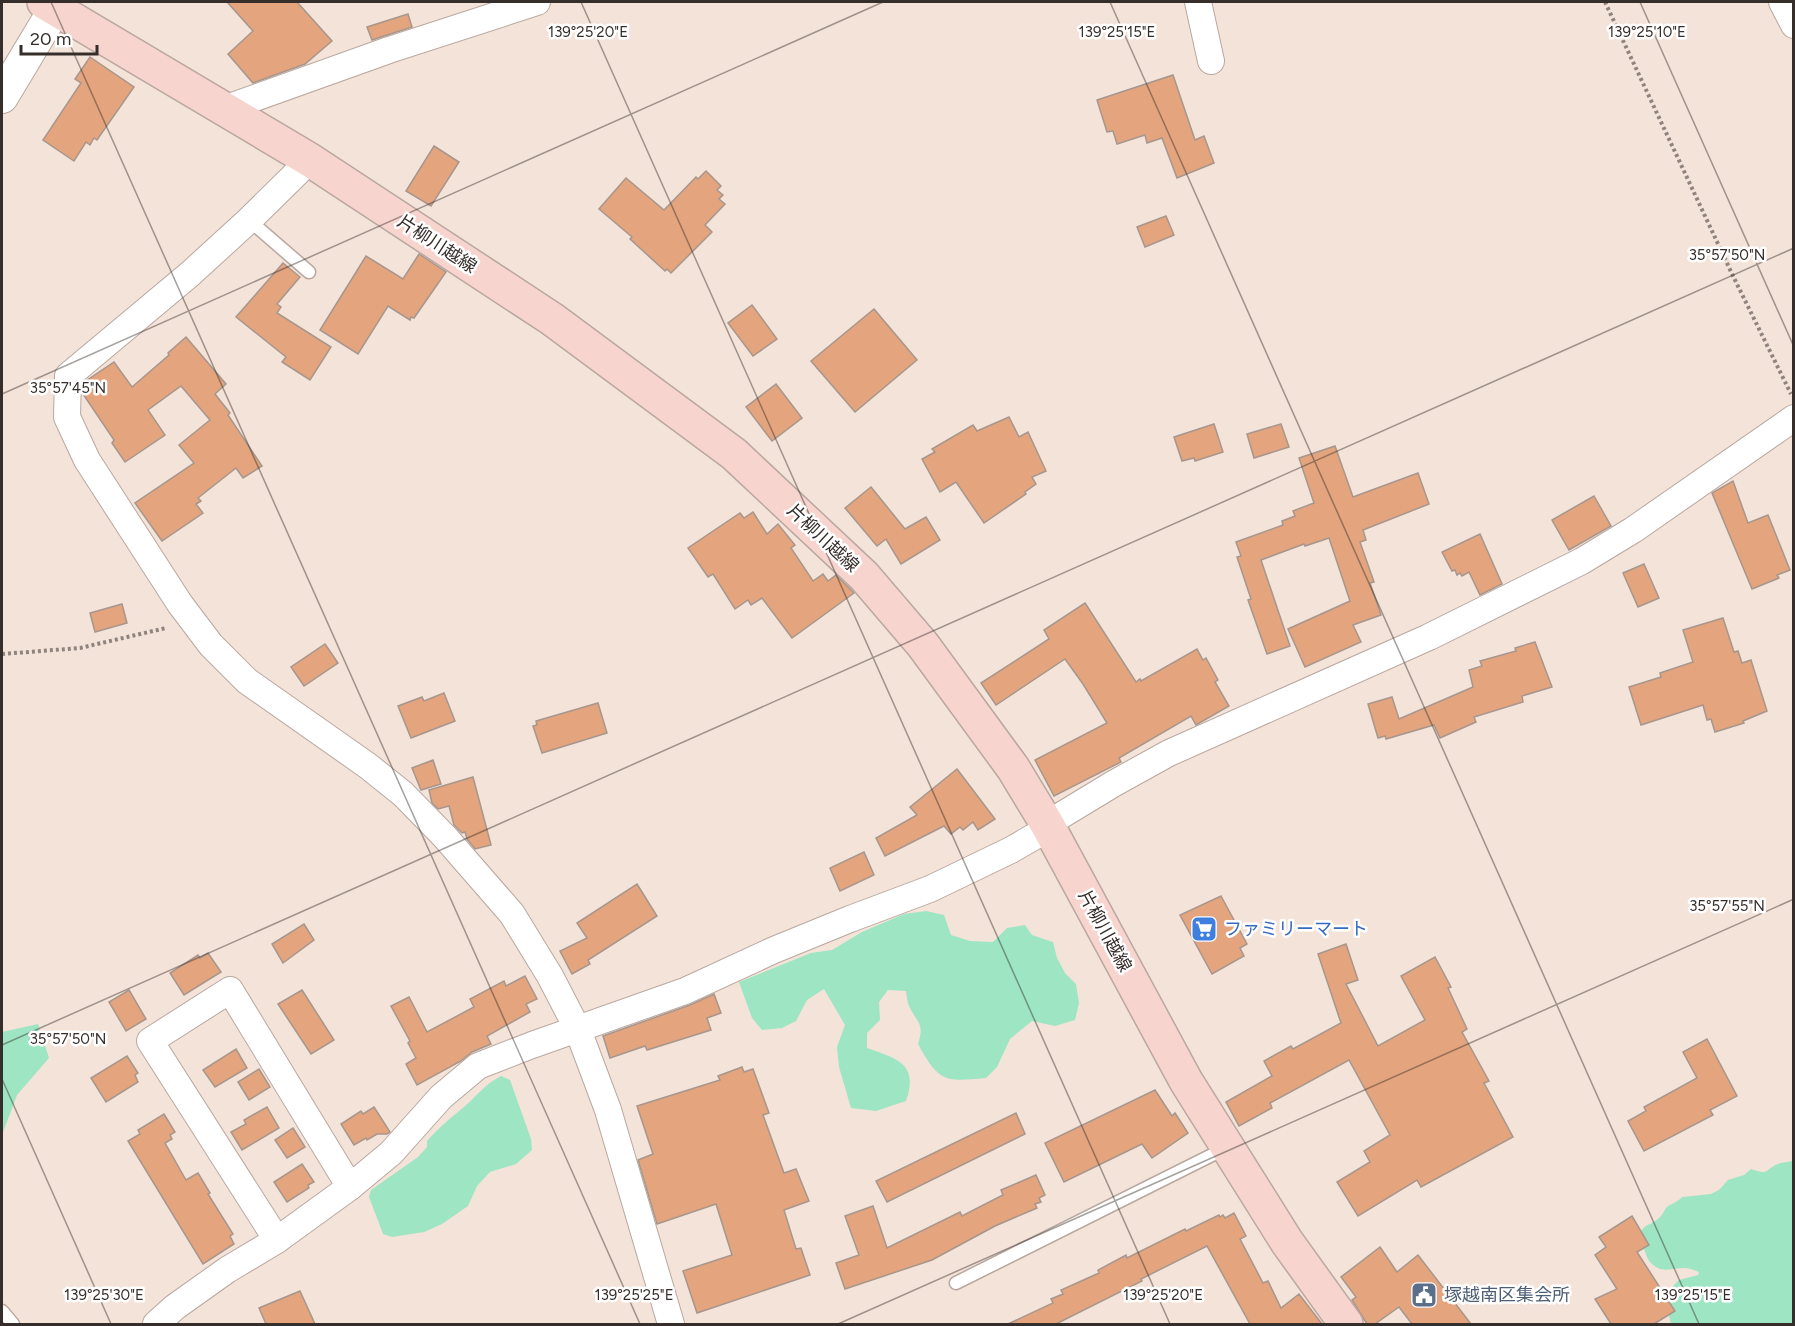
<svg xmlns="http://www.w3.org/2000/svg" width="1795" height="1326" viewBox="0 0 1795 1326" font-family="Figtree,'Noto Sans JP',sans-serif">
<style>
.green{fill:#9ee5c4}
.building{fill:#e4a47d;stroke:#a6968d;stroke-width:1.5}
.lines{fill:none;stroke-linecap:round;stroke-linejoin:round}
.service-casing{stroke:#b9a89f;stroke-width:15}
.minor-casing{stroke:#b9a89f;stroke-width:28}
.tertiary-casing{stroke:#b9a89f;stroke-width:34}
.secondary-casing{stroke:#b9a89f;stroke-width:36}
.path{stroke:#8f847d;stroke-width:4;stroke-dasharray:3 3;stroke-linecap:butt}
.service{stroke:#fff;stroke-width:12}
.minor{stroke:#fff;stroke-width:26}
.tertiary{stroke:#fff;stroke-width:32}
.secondary{stroke:#f8d4ce;stroke-width:33}
.ticks{fill:none;stroke:#352e2b;stroke-width:1.5;stroke-opacity:0.45}
.labels{text-anchor:middle;dominant-baseline:central;stroke-width:5;stroke-linejoin:round;paint-order:stroke}
.street-label{font-size:18px;fill:#352e2b;stroke:#fff}
.shop-label{font-size:18px;fill:#366cbe;stroke:#fff;text-anchor:start}
.service-label{font-size:18px;fill:#4e5e75;stroke:#fff;text-anchor:start}
.ticks-label{font-size:15px;text-anchor:middle;fill:#352e2b;stroke:#fff;stroke-width:5;stroke-linejoin:round;paint-order:stroke}
</style>
<rect width="100%" height="100%" fill="#f4e3d9"/>
<!-- green -->
<g class="green">
<path d="M 926,911 L 944,915 L 951,935 L 970,941 L 993,942 L 1007,928 L 1025,925 L 1032,935 L 1053,942 L 1057,958 L 1065,973 L 1076,984 L 1079,1003 L 1075,1020 L 1055,1026 L 1032,1021 L 1010,1039 L 997,1067 L 986,1078 C 944,1082 939,1082 918,1044 C 925,1023 917,1023 909,1006 C 907,1002 907,996 906,991 L 888,990 L 879,1002 L 880,1020 L 867,1033 L 867,1048 C 897,1059 919,1063 906,1101 L 876,1111 L 851,1108 L 839,1067 L 837,1047 L 845,1025 L 824,989 L 807,1000 L 796,1021 L 782,1028 L 762,1030 L 752,1018 L 739,982 L 811,953 L 832,950 L 862,932 L 904,914 Z"/>
<polygon points="38,1024 49,1058 17,1095 2,1135 2,1032"/>
<path d="M 501,1076 L 510,1080 L 531,1139 L 532,1150 L 516,1164 L 490,1172 L 477,1186 L 468,1206 L 442,1224 L 424,1232 L 392,1237 L 383,1234 L 369,1197 L 371,1190 L 418,1157 L 427,1147 L 427,1141 C 439,1127 452,1117 465,1106 C 479,1094 484,1085 501,1076 Z"/>
<path d="M 1793,1161 L 1793,1324 L 1671,1324 L 1668,1312 L 1673,1299 L 1672,1287 L 1679,1280 L 1698,1275 L 1699,1272 C 1694,1270 1689,1268 1684,1268 C 1671,1268 1662,1274 1651,1263 C 1645,1257 1646,1249 1640,1242 C 1640,1222 1649,1228 1660,1217 C 1663,1214 1664,1211 1666,1208 C 1671,1203 1677,1203 1682,1197 L 1711,1194 L 1719,1190 L 1728,1180 L 1744,1175 L 1751,1169 C 1770,1176 1765,1169 1778,1164 C 1783,1162 1789,1162 1793,1161 Z"/>
</g>
<!-- building -->
<g class="building">
<polygon points="227,2 297,2 332,41 305,64 253,83 228,54 253,31"/>
<polygon points="408,14 412,27 372,40 367,27"/>
<polygon points="90,57 134,87 97,140 94,138 90,145 86,142 74,161 43,140 81,83 75,79"/>
<polygon points="1173,75 1195,140 1204,136 1214,163 1177,178 1162,138 1147,143 1145,135 1117,144 1113,131 1107,132 1097,100"/>
<polygon points="434,146 459,162 431,206 406,191"/>
<polygon points="706,171 721,186 717,190 723,195 719,199 725,204 705,225 712,232 671,273 667,269 665,271 630,239 632,237 599,209 626,178 664,210 696,177 698,179"/>
<polygon points="1166,216 1174,235 1145,247 1137,227"/>
<polygon points="419,254 446,272 414,318 411,317 410,320 388,306 358,354 320,330 366,256 403,279"/>
<polygon points="283,263 300,277 277,304 281,307 277,313 331,347 310,380 282,362 286,357 236,317"/>
<polygon points="752,305 777,339 753,356 728,323"/>
<polygon points="874,309 917,360 855,412 811,361"/>
<polygon points="186,337 226,384 215,394 230,413 228,415 262,466 243,478 236,468 198,498 201,501 196,504 203,513 162,541 135,503 194,463 179,445 210,420 181,386 148,410 165,435 125,462 112,443 114,440 83,394 83,383 114,362 132,387 169,355 168,353"/>
<polygon points="776,384 802,418 772,441 746,407"/>
<polygon points="1009,417 1019,437 1028,432 1046,471 1032,477 1036,484 1025,492 1026,494 984,523 956,482 940,492 922,459 935,452 932,449 973,425 977,431"/>
<polygon points="1214,424 1223,452 1195,461 1194,458 1182,461 1174,437"/>
<polygon points="1281,424 1289,447 1254,458 1247,434"/>
<polygon points="1335,446 1353,497 1418,473 1429,504 1363,530 1366,540 1360,542 1374,582 1370,583 1381,615 1353,625 1361,642 1305,667 1288,629 1350,601 1329,538 1305,546 1304,544 1261,560 1290,646 1267,654 1248,600 1251,599 1237,557 1241,556 1236,542 1283,525 1282,521 1295,516 1293,511 1314,503 1299,458"/>
<polygon points="1733,481 1748,523 1768,515 1790,570 1777,575 1779,578 1752,589 1712,493"/>
<polygon points="871,487 905,529 926,517 940,540 901,564 886,539 877,546 845,508"/>
<polygon points="1594,496 1611,526 1569,550 1552,520"/>
<polygon points="753,512 767,534 778,524 795,545 791,548 813,581 823,574 828,581 836,575 854,593 792,638 762,598 751,605 748,600 735,609 713,574 708,577 688,548 740,513 744,518"/>
<polygon points="1480,534 1502,584 1480,595 1469,572 1462,576 1460,573 1457,575 1455,570 1452,571 1442,552"/>
<polygon points="1644,564 1659,598 1638,607 1623,573"/>
<polygon points="1085,603 1136,682 1140,679 1141,681 1197,649 1203,660 1206,658 1218,680 1215,682 1229,706 1196,725 1191,716 1119,758 1121,762 1054,796 1035,760 1107,723 1083,684 1065,659 996,705 981,683 1049,639 1044,630"/>
<polygon points="122,604 127,623 95,632 90,613"/>
<polygon points="1723,618 1734,652 1738,651 1742,663 1751,660 1767,711 1743,721 1744,723 1715,732 1711,719 1707,720 1703,705 1641,725 1629,687 1661,677 1660,673 1693,662 1683,630"/>
<polygon points="1535,642 1552,687 1522,696 1523,702 1474,717 1476,722 1440,738 1434,725 1386,739 1385,736 1378,738 1368,704 1392,697 1399,719 1473,687 1469,670 1482,666 1480,661 1516,651 1515,648"/>
<polygon points="325,644 338,663 304,686 291,667"/>
<polygon points="444,693 455,721 411,738 398,706 422,697 424,701"/>
<polygon points="598,703 607,733 542,753 533,726 537,725 536,721"/>
<polygon points="433,760 441,784 421,790 412,768"/>
<polygon points="957,769 995,819 978,830 973,822 963,830 960,827 951,834 944,826 885,856 876,838 917,815 910,807"/>
<polygon points="473,777 491,845 475,849 467,839 465,832 462,833 454,825 449,806 438,809 432,803 429,790"/>
<polygon points="864,852 874,875 840,891 830,868"/>
<polygon points="637,884 657,916 588,960 590,964 572,974 560,951 587,938 577,923"/>
<polygon points="1221,896 1247,944 1240,948 1244,956 1212,974 1180,915"/>
<polygon points="304,924 314,940 283,963 272,944"/>
<polygon points="1346,944 1358,980 1346,984 1378,1046 1425,1020 1401,976 1435,957 1451,987 1448,988 1467,1029 1462,1032 1489,1081 1484,1083 1513,1137 1421,1187 1417,1180 1358,1216 1337,1182 1370,1162 1364,1151 1390,1135 1349,1060 1270,1103 1272,1108 1239,1126 1226,1102 1272,1076 1264,1061 1291,1046 1293,1049 1341,1023 1318,954"/>
<polygon points="208,953 221,972 184,995 170,973 198,955 200,958"/>
<polygon points="525,976 537,999 526,1004 530,1012 487,1036 491,1044 472,1052 461,1061 417,1085 406,1064 416,1058 408,1043 410,1041 391,1006 409,997 427,1032 474,1007 470,999 504,981 506,986"/>
<polygon points="129,990 146,1019 126,1031 109,1002"/>
<polygon points="302,990 334,1040 311,1054 278,1004"/>
<polygon points="714,994 721,1013 707,1018 711,1030 647,1050 645,1046 610,1058 603,1036 690,1005"/>
<polygon points="1707,1039 1737,1096 1710,1110 1713,1115 1644,1151 1628,1121 1646,1111 1644,1107 1697,1078 1683,1052"/>
<polygon points="236,1049 247,1068 215,1087 203,1070"/>
<polygon points="127,1056 138,1073 135,1075 138,1082 106,1102 91,1078"/>
<polygon points="742,1067 744,1072 753,1069 769,1113 763,1115 784,1173 796,1169 809,1201 784,1210 796,1249 801,1248 810,1275 697,1313 683,1271 732,1255 716,1204 657,1224 638,1160 653,1154 637,1106 720,1080 718,1076"/>
<polygon points="259,1069 270,1087 249,1100 238,1082"/>
<polygon points="1155,1090 1172,1116 1175,1113 1188,1133 1152,1158 1142,1144 1064,1182 1045,1143"/>
<polygon points="267,1107 279,1128 242,1150 231,1132 246,1124 244,1120"/>
<polygon points="374,1107 390,1132 387,1134 377,1134 367,1140 366,1138 354,1145 341,1124 361,1111 363,1114"/>
<polygon points="1016,1113 1025,1134 887,1202 876,1181"/>
<polygon points="164,1114 175,1132 170,1135 172,1139 165,1143 186,1180 198,1173 210,1193 208,1194 233,1234 230,1236 234,1244 203,1264 128,1141 140,1134 138,1130"/>
<polygon points="293,1128 305,1147 287,1158 275,1140"/>
<polygon points="302,1164 314,1182 308,1185 309,1188 287,1202 274,1182"/>
<polygon points="1036,1175 1045,1195 1039,1198 1041,1202 1035,1204 1037,1208 995,1226 932,1260 845,1289 836,1263 859,1255 845,1216 873,1206 887,1248 960,1212 962,1216 1003,1195 1001,1190"/>
<polygon points="1234,1213 1246,1236 1240,1239 1263,1283 1268,1281 1281,1308 1299,1294 1322,1324 1250,1324 1207,1246 1141,1279 1142,1281 1056,1324 1008,1324 1053,1303 1051,1299 1063,1294 1061,1290 1099,1273 1098,1270 1126,1255 1127,1258 1185,1229 1186,1231 1219,1215 1220,1217 1223,1215 1225,1218"/>
<polygon points="1632,1216 1649,1245 1637,1252 1675,1311 1654,1324 1611,1324 1595,1299 1617,1289 1595,1255 1606,1247 1599,1237"/>
<polygon points="1380,1247 1397,1272 1418,1255 1471,1324 1412,1324 1399,1307 1375,1324 1367,1324 1352,1300 1356,1297 1341,1277"/>
<polygon points="300,1291 315,1324 266,1324 259,1308"/>
</g>
<g class="lines">
<!-- service casing -->
<g class="service-casing">
<g id="service">
<polyline points="249,220 309,272"/>
<polyline points="956,1283 1226,1148"/>
<polyline points="2,1311 13,1324"/>
</g>
</g>
<!-- minor casing -->
<g class="minor-casing">
<g id="minor">
<polyline points="1198,2 1211,61"/>
<polyline points="1782,2 1794,25"/>
<polyline points="224,109 389,50 537,2"/>
<polyline points="310,160 249,220 190,274 68,376 67,417 87,460 180,604 211,645 247,681 368,766 403,794 445,837 512,914 550,976 578,1030 608,1110 671,1324"/>
<polyline points="1047,824 1113,784 1169,753 1429,637 1582,561 1633,530 1794,418"/>
<polyline points="277,1240 150,1041 230,990 350,1187"/>
<polyline points="156,1324 175,1307 227,1270 277,1240 350,1187 391,1153 441,1097 478,1066 532,1045 685,991 774,950 850,919 930,889 1011,850 1049,828"/>
</g>
</g>
<!-- tertiary casing -->
<g class="tertiary-casing">
<polyline id="tertiary" points="2,97 59,2"/>
</g>
<!-- secondary casing -->
<g class="secondary-casing">
<polyline id="secondary" points="44,2 310,160 552,319 734,454 864,576 923,645 1013,768 1047,824 1186,1081 1287,1242 1346,1324"/>
</g>
<!-- path -->
<g class="path">
<polyline points="1605,2 1733,276 1791,394"/>
<polyline points="2,654 80,648 166,628"/>
</g>
<!-- service -->
<use href="#service" class="service"/>
<!-- minor -->
<use href="#minor" class="minor"/>
<!-- tertiary -->
<use href="#tertiary" class="tertiary"/>
<!-- secondary -->
<use href="#secondary" class="secondary"/>
</g>
<!-- ticks -->
<path class="ticks" d="M 51,2 L 640,1324M 581,2 L 1170,1324M 1110,2 L 1699,1324M 1640,2 L 1794,347M 2,394 L 883,2M 2,1045 L 1794,248M 2,1079 L 111,1324M 838,1324 L 1794,899"/>
<!-- icons -->
<defs>
<g id="supermarket-square" transform="scale(1.35)"><rect x="-9" y="-9" width="18" height="18" rx="4" fill="#3f7fe0" stroke="#fff"/><path d="M-6-5.5h2.5l.6 2H6L4.5 2H-2.5L-4.4-4H-6ZM-1.5 3.2a1.3 1.3 0 1 0 .1 0ZM3 3.2a1.3 1.3 0 1 0 .1 0Z" fill="#fff"/></g>
<g id="civic-square" transform="scale(1.35)"><rect x="-9" y="-9" width="18" height="18" rx="4" fill="#5c6f8a" stroke="#fff"/><path d="M-.6-6.5H3V-4.5H.6V-3L4-1V1h2V6H-6V1h2V-1L-.6-3ZM-1.2 2.5V6h2.4V2.5Z" fill="#fff"/></g>
</defs>
<g fill-rule="evenodd">
<use href="#supermarket-square" x="1204" y="929"/>
<use href="#civic-square" x="1424" y="1295"/>
</g>
<g class="labels">
<!-- street labels -->
<g class="street-label">
<text transform="translate(437 244) rotate(33)">片柳川越線</text>
<text transform="translate(823 538) rotate(43)">片柳川越線</text>
<text transform="translate(1105 931) rotate(61)">片柳川越線</text>
</g>
<!-- shop labels -->
<g class="shop-label">
<text x="1224" y="929">ファミリーマート</text>
</g>
<!-- service labels -->
<g class="service-label">
<text x="1444" y="1295">塚越南区集会所</text>
</g>
</g>
<g class="ticks-label">
<text x="588" y="37">139°25'20"E</text>
<text x="1117" y="37">139°25'15"E</text>
<text x="1647" y="37">139°25'10"E</text>
<text x="1727" y="260">35°57'50"N</text>
<text x="68" y="393">35°57'45"N</text>
<text x="1727" y="911">35°57'55"N</text>
<text x="68" y="1044">35°57'50"N</text>
<text x="104" y="1300">139°25'30"E</text>
<text x="634" y="1300">139°25'25"E</text>
<text x="1163" y="1300">139°25'20"E</text>
<text x="1693" y="1300">139°25'15"E</text>
</g>
<!-- border -->
<rect width="1795" height="1326" fill="none" stroke="#352e2b" stroke-width="6"/>
<!-- scale -->
<path d="M21 45v9h76v-9" fill="none" stroke="#352e2b" stroke-width="3"/>
<text x="30" y="45" font-size="18" fill="#352e2b" stroke="#ffffff" stroke-width="4.5" paint-order="stroke">20 m</text>
</svg>
